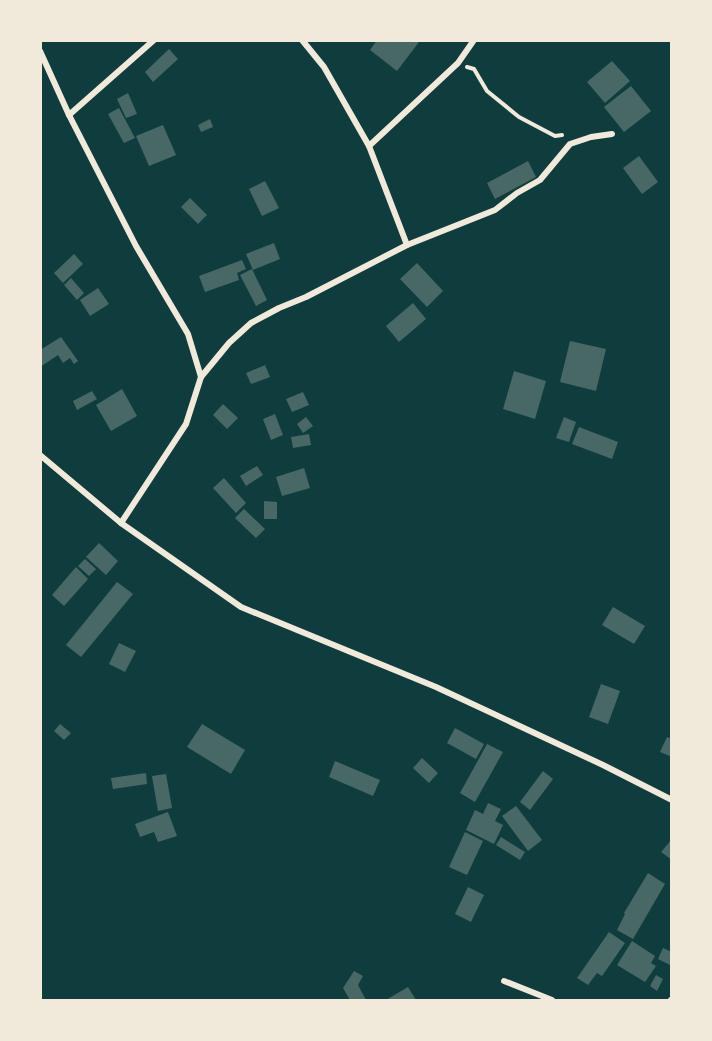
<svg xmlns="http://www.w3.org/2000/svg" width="712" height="1041" viewBox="0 0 712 1041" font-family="'Exo 2',sans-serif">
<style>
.building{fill:#486865}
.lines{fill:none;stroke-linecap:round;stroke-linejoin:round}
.path{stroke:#f1e9da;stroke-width:4}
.minor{stroke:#f1e9da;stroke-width:6}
</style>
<rect width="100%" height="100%" fill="#0f3d3e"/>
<!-- building -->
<g class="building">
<polygon points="377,40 417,40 419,42 397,71 370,50"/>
<polygon points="169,49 178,59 153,82 145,72"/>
<polygon points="612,61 630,81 605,103 587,82"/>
<polygon points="631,86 651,111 624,132 604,107"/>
<polygon points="128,93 137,114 126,118 117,99"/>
<polygon points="119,108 135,138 124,143 108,114"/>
<polygon points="210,119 213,127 201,132 198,125"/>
<polygon points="163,125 176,155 149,166 136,136"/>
<polygon points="639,156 658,182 642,194 623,168"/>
<polygon points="528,161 536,177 495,199 487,183"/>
<polygon points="265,181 279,208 262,216 249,189"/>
<polygon points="190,198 207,215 198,224 181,207"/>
<polygon points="274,243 280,259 253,270 246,254"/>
<polygon points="74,254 83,264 63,283 54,273"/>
<polygon points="242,260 246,269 237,273 239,280 205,292 199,276"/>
<polygon points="417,263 443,291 427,307 400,279"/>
<polygon points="252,269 267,300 256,306 240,275"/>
<polygon points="71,278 84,293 77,300 64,285"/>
<polygon points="98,288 109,304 90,316 80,300"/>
<polygon points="413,303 426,319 399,342 386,326"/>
<polygon points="61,337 78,361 74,364 70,358 63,363 58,355 40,367 40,350"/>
<polygon points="570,341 606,349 596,391 560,382"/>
<polygon points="265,365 270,377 251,384 246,373"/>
<polygon points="514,371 546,381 535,419 503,409"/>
<polygon points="122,389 137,416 111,431 96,405"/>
<polygon points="92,391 97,399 77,410 73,401"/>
<polygon points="303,392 309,405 292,412 286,399"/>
<polygon points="223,404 238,418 227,429 213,415"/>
<polygon points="275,414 283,435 271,440 263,419"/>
<polygon points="306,417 313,426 303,433 297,424"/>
<polygon points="564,417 576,422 569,442 556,438"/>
<polygon points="579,427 618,442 612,459 572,444"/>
<polygon points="309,434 311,445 293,448 291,437"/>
<polygon points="257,466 263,475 246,486 240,476"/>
<polygon points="304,468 310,488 282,496 276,477"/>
<polygon points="224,478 246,503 236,513 213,488"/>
<polygon points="264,501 277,502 277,519 264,519"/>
<polygon points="244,509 265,529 256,538 235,518"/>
<polygon points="99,543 118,561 106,575 86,557"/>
<polygon points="85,559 96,569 89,576 78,566"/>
<polygon points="76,567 88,579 64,606 52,595"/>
<polygon points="117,582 133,594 81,657 66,645"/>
<polygon points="613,607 645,626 634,644 602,625"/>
<polygon points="119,643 136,651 125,672 109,664"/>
<polygon points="601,684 620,691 608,724 589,717"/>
<polygon points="60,724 71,733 64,740 54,731"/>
<polygon points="202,724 245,750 231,774 187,747"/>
<polygon points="455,728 484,744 476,759 447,743"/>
<polygon points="667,737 672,739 672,757 660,752"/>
<polygon points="487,744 503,752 475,802 460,793"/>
<polygon points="422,758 438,773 429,783 413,768"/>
<polygon points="335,761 380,780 373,796 329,777"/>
<polygon points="543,771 553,779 530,810 520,802"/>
<polygon points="146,773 147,784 113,789 111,778"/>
<polygon points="166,774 172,808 158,811 152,776"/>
<polygon points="488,803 501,809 495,821 503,825 494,844 466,830 475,810 483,814"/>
<polygon points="516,806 542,840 528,851 502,816"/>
<polygon points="168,812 177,836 158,842 154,832 140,837 135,824"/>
<polygon points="465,832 483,841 467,875 449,867"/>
<polygon points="501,837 525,852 520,860 496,845"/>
<polygon points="672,839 672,860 661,852"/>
<polygon points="648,873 665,884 633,939 617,930 625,914 624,913"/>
<polygon points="468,887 484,895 471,922 455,914"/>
<polygon points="609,932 625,943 602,976 597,973 588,985 577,978"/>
<polygon points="632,941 655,956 651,963 656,966 645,982 617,965"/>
<polygon points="663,948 672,952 672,966 658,959"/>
<polygon points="354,971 363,976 358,985 366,1000 350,1000 343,988"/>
<polygon points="656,975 663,979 657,991 650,986"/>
<polygon points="408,987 416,1000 386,1000"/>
</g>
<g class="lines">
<!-- path -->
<polyline class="path" points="467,67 474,69 487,91 519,117 555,136 562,135"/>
<!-- minor -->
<g class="minor">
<polyline points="302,40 324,67 369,146 458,63 474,40"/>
<polyline points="40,51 69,115 136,246 188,334 201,377 186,424 121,523"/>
<polyline points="69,115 154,40"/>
<polyline points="369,146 407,245"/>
<polyline points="201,377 229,343 251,323 279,308 306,297 407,245 495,210 517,193 540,180 570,144 591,137 612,134"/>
<polyline points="40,455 121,523 241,607 436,687 603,765 672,800"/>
<polyline points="504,981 552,1000"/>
<polyline points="671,1000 672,1000"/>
</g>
</g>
<!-- border -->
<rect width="712" height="1041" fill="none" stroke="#f1e9da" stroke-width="84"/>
</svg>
